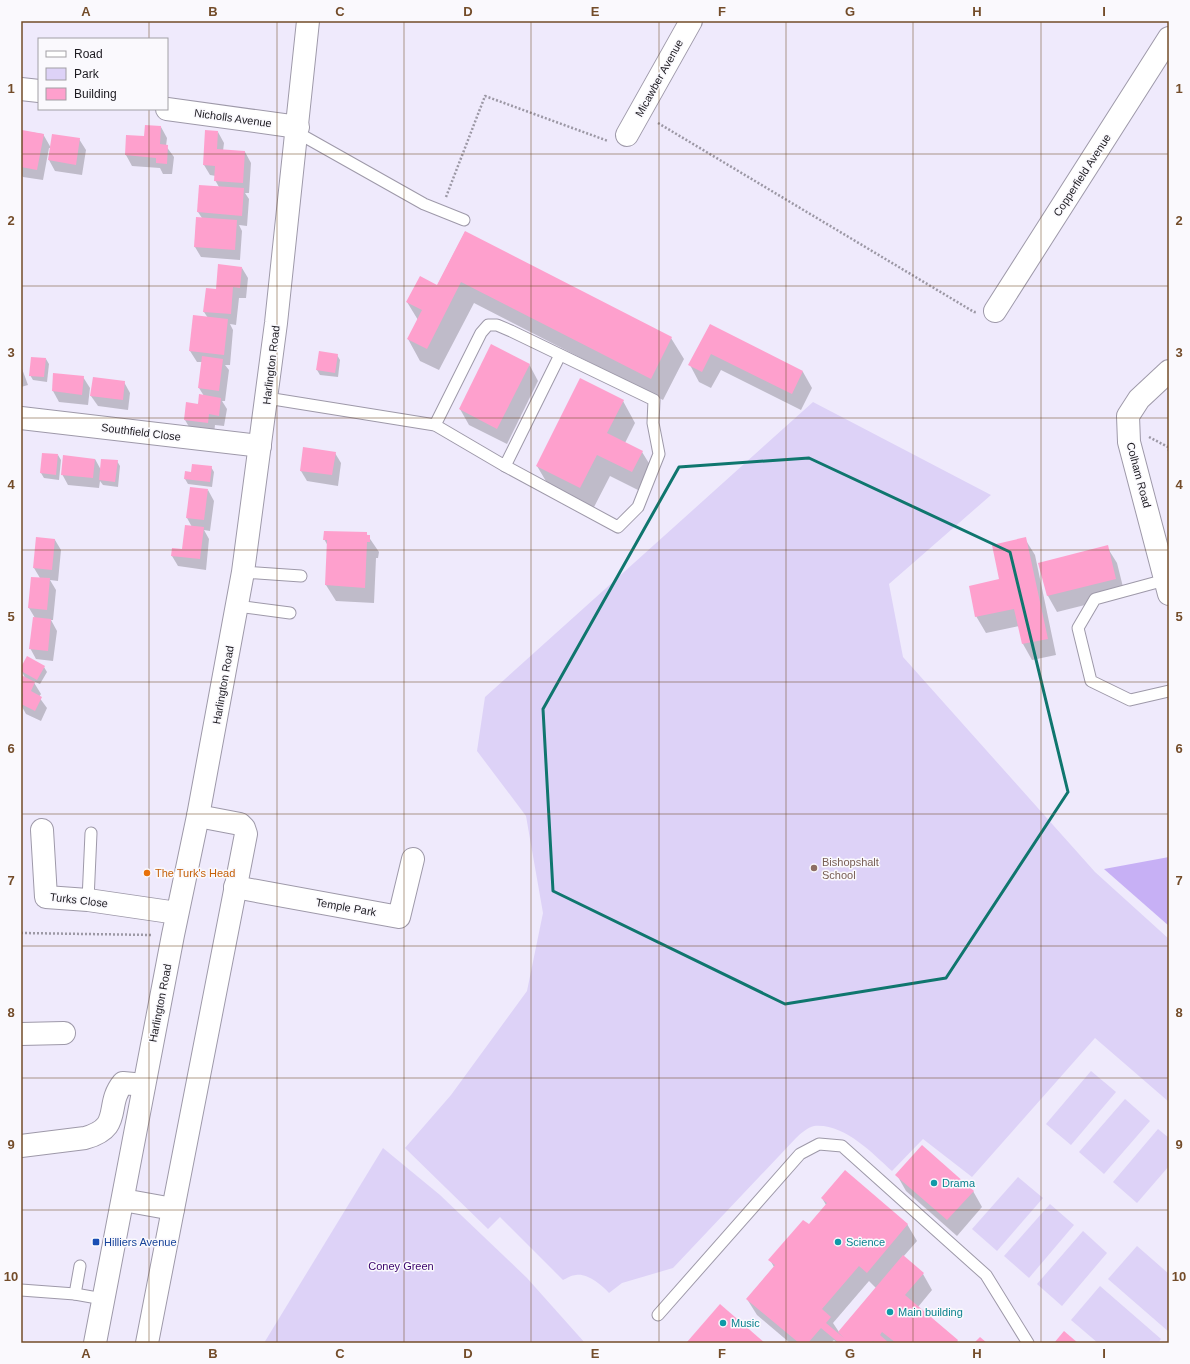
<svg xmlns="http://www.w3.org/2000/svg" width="1190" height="1364" viewBox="0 0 1190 1364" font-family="Arial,sans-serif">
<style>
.green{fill:#ddd2f7}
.forest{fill:#c7b0f5}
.shadow{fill:#0003;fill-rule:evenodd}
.building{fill:#fea0cd}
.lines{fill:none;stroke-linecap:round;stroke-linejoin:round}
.lane-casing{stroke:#9e99a9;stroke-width:13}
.street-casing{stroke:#9e99a9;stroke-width:24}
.primary-casing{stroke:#9e99a9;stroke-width:24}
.path{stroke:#9c98a5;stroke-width:2.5;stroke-dasharray:2 2;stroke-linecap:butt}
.lane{stroke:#fff;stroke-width:11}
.street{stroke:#fff;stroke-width:22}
.primary{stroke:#fff;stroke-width:22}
.marked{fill:none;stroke:#0f766e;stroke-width:3;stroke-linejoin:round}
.grid{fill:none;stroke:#734c29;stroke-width:1;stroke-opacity:0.55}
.education-dot{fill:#8d6e63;stroke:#faf9fd;stroke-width:1.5}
.food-dot{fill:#e8710a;stroke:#faf9fd;stroke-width:1.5}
.culture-dot{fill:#0f9aa8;stroke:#faf9fd;stroke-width:1.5}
.transit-dot{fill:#1a4fb4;stroke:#faf9fd;stroke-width:1.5}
.labels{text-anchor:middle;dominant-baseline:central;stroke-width:3;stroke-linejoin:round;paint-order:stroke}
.street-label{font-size:11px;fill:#1d1b21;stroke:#faf9fd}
.education-label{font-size:11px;fill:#785e54;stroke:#faf9fd;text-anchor:start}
.food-label{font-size:11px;fill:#c56008;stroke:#faf9fd;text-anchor:start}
.culture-label{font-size:11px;fill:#0d838f;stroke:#faf9fd;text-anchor:start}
.transit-label{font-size:11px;fill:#164399;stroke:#faf9fd;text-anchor:start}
.park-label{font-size:11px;fill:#3a026b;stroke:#faf9fd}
.neatline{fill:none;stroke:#734c29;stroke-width:1.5}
.grid-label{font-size:13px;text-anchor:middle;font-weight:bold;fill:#734c29}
</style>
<rect width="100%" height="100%" fill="#efeafc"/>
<!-- green -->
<g class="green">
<path d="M 813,402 L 991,495 L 889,584 L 903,657 L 1095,872 L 1169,939 L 1169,1102 L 1095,1038 L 972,1177 L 923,1139 L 892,1171 C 872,1153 844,1123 814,1126 C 808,1127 800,1134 796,1138 L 673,1268 L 622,1283 L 609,1293 C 602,1285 587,1273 576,1275 C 572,1275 567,1278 563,1280 L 500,1217 L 488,1229 L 405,1148 L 451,1095 L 527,991 L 543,913 L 526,816 L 477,751 L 485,697 Z"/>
<polygon points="1091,1071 1116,1092 1071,1145 1046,1124"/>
<polygon points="1125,1099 1150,1121 1104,1174 1079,1152"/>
<polygon points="1158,1129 1169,1138 1169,1166 1137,1203 1113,1182"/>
<polygon points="383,1148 440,1195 527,1278 585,1343 264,1343"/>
<polygon points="1018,1177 1043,1198 997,1251 972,1229"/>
<polygon points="1050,1204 1074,1225 1029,1278 1004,1256"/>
<polygon points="1083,1231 1107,1253 1062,1306 1037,1284"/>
<polygon points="1137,1246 1169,1274 1169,1332 1108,1279"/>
<polygon points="1100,1286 1161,1339 1158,1343 1098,1343 1071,1320"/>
</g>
<!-- forest -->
<polygon class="forest" points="1169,857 1169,926 1104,869"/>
<!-- shadow -->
<g class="shadow">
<polygon points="161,127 167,138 166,146 174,157 172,174 163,174 160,168 132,166 126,155 145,138"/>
<polygon points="23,131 43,134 51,148 79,139 86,150 82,175 55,171 49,160 51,148 49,148 43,180 23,177 21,174 21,138"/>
<polygon points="218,132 224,143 223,151 245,152 251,163 249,193 245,193 249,199 247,226 239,225 242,231 240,260 201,257 195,247 202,218 198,212 200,186 219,187 215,180 216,176 210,175 204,165"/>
<polygon points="465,232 671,338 684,359 663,400 474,303 439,370 420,361 408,339 418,320 407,302 437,286"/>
<polygon points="242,268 248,278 246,298 239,298 236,325 230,324 233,330 230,365 225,365 229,370 225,401 222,401 227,409 224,426 215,425 214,434 191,430 185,420 204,396 199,388 202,362 197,362 190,351 208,318 204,312 217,290"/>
<polygon points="710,325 803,372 812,388 801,410 721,370 711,388 699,382 690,365"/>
<polygon points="337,355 340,360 338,377 320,375 317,370"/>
<polygon points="46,359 49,364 47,382 33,380 30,375"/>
<polygon points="529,364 538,381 507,444 469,425 460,409"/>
<polygon points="21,366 28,385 21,387"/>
<polygon points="83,377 90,388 88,405 59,402 53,391"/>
<polygon points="124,382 130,393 128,410 98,406 91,396"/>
<polygon points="623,401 635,423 625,443 642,452 655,473 644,493 610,476 593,509 550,488 537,466"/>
<polygon points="335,453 341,463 338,486 307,481 301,471"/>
<polygon points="58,455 61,460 59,480 44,478 41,473"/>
<polygon points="95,459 101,470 117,461 120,466 118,487 103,485 100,481 99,488 68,485 62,474"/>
<polygon points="211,467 214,472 212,487 188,484 185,479 185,472 192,473"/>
<polygon points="208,490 214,501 210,531 204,530 209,539 206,570 178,566 172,556 183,551 192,527 187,518"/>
<polygon points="366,533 379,552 378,558 376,558 374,603 336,601 326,585 328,546 324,539"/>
<polygon points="37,538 55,540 61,550 58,581 50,580 56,590 53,620 51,620 57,631 53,661 36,659 30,648 35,618 29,608 40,578 34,568"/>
<polygon points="1025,539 1035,555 1056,655 1032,660 1023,644 1019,626 986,633 976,616"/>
<polygon points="1107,547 1117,563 1125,595 1057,612 1048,596 1039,564"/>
<polygon points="44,667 47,672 40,684 33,681 41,694 39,697 47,708 41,721 26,714 21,705 21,676 25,678 21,669"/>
<polygon points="897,1175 973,1191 982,1207 957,1236 906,1191"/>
<path d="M 822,1198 L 907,1224 L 917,1241 L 903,1257 L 923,1274 L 932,1290 L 918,1307 L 959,1343 L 837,1343 L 834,1340 L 831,1343 L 790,1343 L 757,1315 L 747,1299 L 774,1267 L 770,1260 L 809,1226 L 826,1205 ZM 869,1281 L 876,1288 L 839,1332 L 833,1323 Z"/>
</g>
<!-- building -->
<g class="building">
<polygon points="145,125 161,126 160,144 168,145 167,164 156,163 156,158 125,155 126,135 144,136"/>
<polygon points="22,130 44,134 37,170 21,167"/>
<polygon points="205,130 218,131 217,149 245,151 243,183 214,181 215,166 203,165"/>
<polygon points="52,134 80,138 76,165 48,160"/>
<polygon points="199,185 244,188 242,216 197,212"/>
<polygon points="196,217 237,220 235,250 194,247"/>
<polygon points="465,231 672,337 651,379 461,282 427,349 407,339 422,310 406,302 420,276 437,285"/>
<polygon points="218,264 242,267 240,288 233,287 231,314 203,312 206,288 216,289"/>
<polygon points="193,315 228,319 224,355 189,351"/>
<polygon points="710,324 803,371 792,394 711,354 702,372 688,365"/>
<polygon points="491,344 530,364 497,429 459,409"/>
<polygon points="319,351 338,354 335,373 316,370"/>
<polygon points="202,356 223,359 219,391 198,388"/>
<polygon points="31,357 46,358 44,377 29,376"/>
<polygon points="53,373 84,376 82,395 52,391"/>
<polygon points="93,377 125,381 123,400 90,396"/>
<polygon points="580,378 624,400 607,433 643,451 632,472 597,455 580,488 536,466"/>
<polygon points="199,394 221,398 219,416 209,414 208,423 184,420 186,402 198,404"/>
<polygon points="303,447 336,452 332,475 300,471"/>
<polygon points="42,453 58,454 56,475 40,473"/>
<polygon points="63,455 95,459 93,478 61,475"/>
<polygon points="101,459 118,460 115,482 99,480"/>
<polygon points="192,464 212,466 210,482 184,479 185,471 191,472"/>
<polygon points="190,487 208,489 204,520 186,518"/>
<polygon points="185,525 204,527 200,559 171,556 172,548 182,549"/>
<polygon points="324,531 367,532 367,535 370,535 370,542 367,542 365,588 325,585 327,540 323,540"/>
<polygon points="36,537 55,539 52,570 33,568"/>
<polygon points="1026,537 1048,639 1022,644 1014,609 975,617 969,586 999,579 992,545"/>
<polygon points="1108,545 1116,579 1047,596 1038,563"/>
<polygon points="31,577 50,578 47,610 28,608"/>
<polygon points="33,617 51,619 48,651 29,649"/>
<polygon points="27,656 45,666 37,680 21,671 21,667"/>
<polygon points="21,675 35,682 31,691 42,697 35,711 21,704 23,694 21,693"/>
<polygon points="922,1145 974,1191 947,1220 895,1175"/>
<polygon points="845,1170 908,1224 867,1273 859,1266 822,1309 831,1317 826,1323 844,1338 838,1332 903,1255 924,1273 905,1295 958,1340 956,1343 896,1343 882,1332 880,1335 889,1343 876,1343 873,1341 871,1343 839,1343 821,1328 808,1343 799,1343 746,1299 775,1265 768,1260 803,1220 809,1224 827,1203 821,1198"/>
<polygon points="720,1304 765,1343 688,1343 687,1342"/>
<polygon points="1064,1331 1078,1343 1054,1343"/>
<polygon points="980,1337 987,1343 974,1343"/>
</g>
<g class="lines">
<!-- lane casing -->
<g class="lane-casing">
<g id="lane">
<polyline points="298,133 424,204 464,220"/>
<polyline points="267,398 435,425 505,466 560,355"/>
<polyline points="435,425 481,333 488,325 497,325 511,331 654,400 653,423 659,454 638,507 618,527 505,466"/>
<polyline points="243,572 301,576"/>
<polyline points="1165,580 1095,599 1078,628 1091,681 1130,700 1169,691"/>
<polyline points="237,606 290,613"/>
<polyline points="88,900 91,833"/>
<polyline points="21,1290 75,1294 103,1299"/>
<polyline points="75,1294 80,1266"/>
<polyline points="658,1315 800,1154 819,1144 842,1146 986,1275 1028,1343"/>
</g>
</g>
<!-- street casing -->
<g class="street-casing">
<g id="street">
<polyline points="21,89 39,91"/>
<polyline points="167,109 298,127"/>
<polyline points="627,135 691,21"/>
<polyline points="995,311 1169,38"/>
<polyline points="1169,371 1139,399 1128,416 1129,442 1169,594"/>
<polyline points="21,418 260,446"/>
<polyline points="42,830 46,897 88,900 177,913"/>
<polyline points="235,887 399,917 413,859"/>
<polyline points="21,1034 64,1033"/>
<path d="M 21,1146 L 85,1138 C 124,1127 104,1106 123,1083 L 144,1085"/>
<polyline points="123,1200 173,1209"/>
<polyline points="147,1343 246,834 244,828 240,824 198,816"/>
</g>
</g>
<!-- primary casing -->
<g class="primary-casing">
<polyline id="primary" points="95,1343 173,935 198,816 243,572 276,323 308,21"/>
</g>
<!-- path -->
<g class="path">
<polyline points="658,123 974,312 976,312"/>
<polyline points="446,197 485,96 608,141"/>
<polyline points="1149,437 1168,447 1169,451"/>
<polyline points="21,933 152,935"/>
</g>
<!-- lane -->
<use href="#lane" class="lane"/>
<!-- street -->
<use href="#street" class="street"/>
<!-- primary -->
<use href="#primary" class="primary"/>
</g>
<!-- marked area -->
<path class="marked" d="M 809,458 L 1010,552 L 1068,792 L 946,978 L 785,1004 L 553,891 L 543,709 L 679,467 Z"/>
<!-- grid -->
<path class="grid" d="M 149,21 L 149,39M 277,21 L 277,1343M 404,21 L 404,1343M 531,21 L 531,1343M 659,21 L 659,1343M 786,21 L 786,1343M 913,21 L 913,1343M 1041,21 L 1041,1343M 149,109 L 149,1343M 21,154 L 1169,154M 21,286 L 1169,286M 21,418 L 1169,418M 21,550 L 1169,550M 21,682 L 1169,682M 21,814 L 1169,814M 21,946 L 1169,946M 21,1078 L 1169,1078M 21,1210 L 1169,1210"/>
<!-- markers -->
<circle class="education-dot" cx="814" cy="868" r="4"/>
<circle class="food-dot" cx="147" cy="873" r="4"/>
<g class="culture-dot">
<circle cx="934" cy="1183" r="4"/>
<circle cx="838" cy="1242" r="4"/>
<circle cx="890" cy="1312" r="4"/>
<circle cx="723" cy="1323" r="4"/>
</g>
<rect class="transit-dot" x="92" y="1238" width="8" height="8" rx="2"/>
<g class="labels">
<!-- street labels -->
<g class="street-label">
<text transform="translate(659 78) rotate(-61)">Micawber Avenue</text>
<text transform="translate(233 118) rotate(8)">Nicholls Avenue</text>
<text transform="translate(1082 175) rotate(-57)">Copperfield Avenue</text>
<text transform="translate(271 365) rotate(-83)">Harlington Road</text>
<text transform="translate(141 432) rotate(7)">Southfield Close</text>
<text transform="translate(1139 475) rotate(75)">Colham Road</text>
<text transform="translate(223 685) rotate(-80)">Harlington Road</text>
<text transform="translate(79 900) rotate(7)">Turks Close</text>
<text transform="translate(346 907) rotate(10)">Temple Park</text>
<text transform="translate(160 1003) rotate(-79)">Harlington Road</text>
</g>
<!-- education labels -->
<g class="education-label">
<text x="822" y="862">Bishopshalt<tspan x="822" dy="13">School</tspan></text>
</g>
<!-- food labels -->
<g class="food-label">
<text x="155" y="873">The Turk's Head</text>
</g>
<!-- culture labels -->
<g class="culture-label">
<text x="942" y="1183">Drama</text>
<text x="846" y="1242">Science</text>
<text x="898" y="1312">Main building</text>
<text x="731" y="1323">Music</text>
</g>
<!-- transit labels -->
<g class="transit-label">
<text x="104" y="1242">Hilliers Avenue</text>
</g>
<!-- park labels -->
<g class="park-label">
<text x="401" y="1266">Coney Green</text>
</g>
</g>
<!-- border -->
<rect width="1190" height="1364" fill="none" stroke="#faf9fd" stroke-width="44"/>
<!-- legend -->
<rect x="38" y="38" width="130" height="72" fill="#faf9fd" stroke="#a2a0a5"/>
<rect x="46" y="51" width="20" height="6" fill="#ffffff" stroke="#a2a0a5"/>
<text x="74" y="58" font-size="12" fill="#1d1b21">Road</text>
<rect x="46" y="68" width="20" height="12" fill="#ddd2f7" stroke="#a2a0a5"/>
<text x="74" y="78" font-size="12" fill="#1d1b21">Park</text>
<rect x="46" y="88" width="20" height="12" fill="#fea0cd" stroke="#a2a0a5"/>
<text x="74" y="98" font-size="12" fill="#1d1b21">Building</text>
<rect x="22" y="22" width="1146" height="1320" class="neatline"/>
<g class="grid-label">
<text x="86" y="16">A</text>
<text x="213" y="16">B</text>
<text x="340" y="16">C</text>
<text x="468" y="16">D</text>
<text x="595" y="16">E</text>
<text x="722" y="16">F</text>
<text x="850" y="16">G</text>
<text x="977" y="16">H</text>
<text x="1104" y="16">I</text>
<text x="11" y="93">1</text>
<text x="1179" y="93">1</text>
<text x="11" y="225">2</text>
<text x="1179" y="225">2</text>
<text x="11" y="357">3</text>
<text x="1179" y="357">3</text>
<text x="11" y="489">4</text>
<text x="1179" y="489">4</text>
<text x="11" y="621">5</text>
<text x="1179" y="621">5</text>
<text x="11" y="753">6</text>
<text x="1179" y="753">6</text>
<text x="11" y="885">7</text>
<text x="1179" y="885">7</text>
<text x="11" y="1017">8</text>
<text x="1179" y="1017">8</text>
<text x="11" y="1149">9</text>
<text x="1179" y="1149">9</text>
<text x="11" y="1281">10</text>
<text x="1179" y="1281">10</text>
<text x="86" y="1358">A</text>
<text x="213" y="1358">B</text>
<text x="340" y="1358">C</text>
<text x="468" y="1358">D</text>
<text x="595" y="1358">E</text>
<text x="722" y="1358">F</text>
<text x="850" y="1358">G</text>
<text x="977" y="1358">H</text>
<text x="1104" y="1358">I</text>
</g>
</svg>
